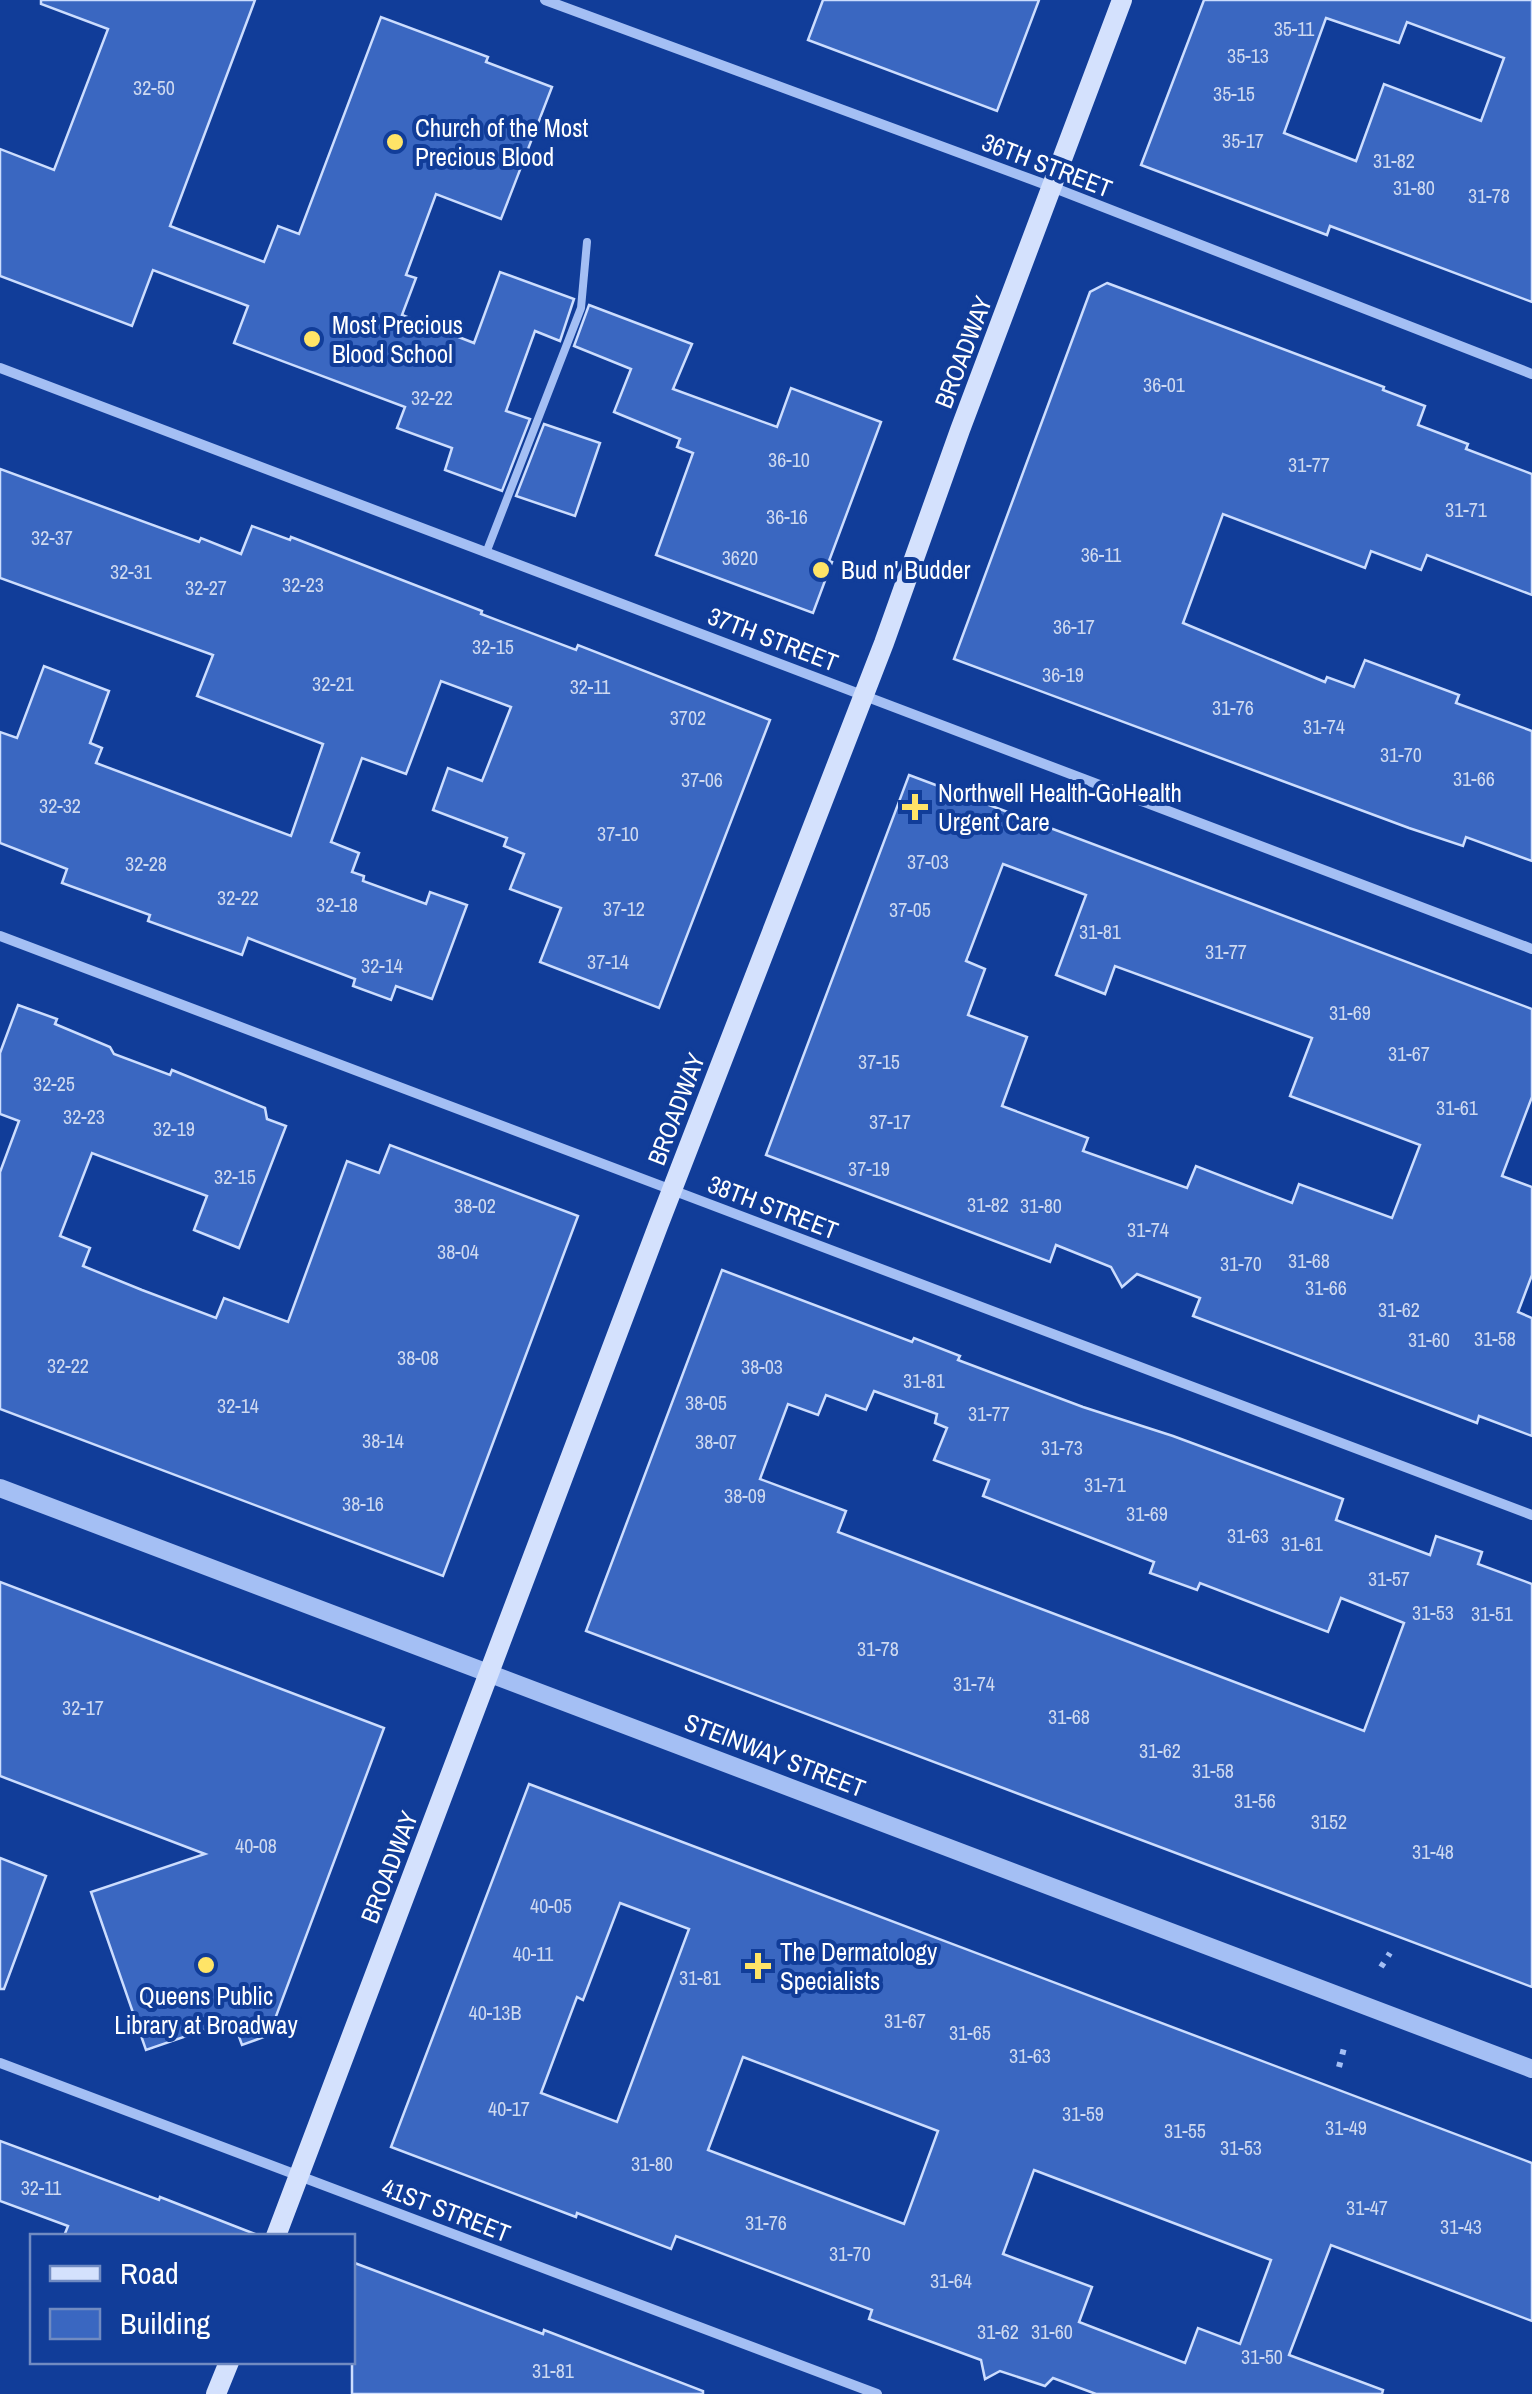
<svg xmlns="http://www.w3.org/2000/svg" width="1532" height="2394" viewBox="0 0 1532 2394" font-family="'Archivo Narrow',sans-serif">
<style>
.building{fill:#3a67c1;stroke:#ccddfe;stroke-width:2.5;fill-rule:evenodd}
.lines{fill:none;stroke-linecap:round;stroke-linejoin:round}
.path{stroke:#a4bff4;stroke-width:6;stroke-dasharray:5 8;stroke-linecap:butt}
.service{stroke:#a4bff4;stroke-width:8}
.minor{stroke:#a4bff4;stroke-width:10}
.tertiary{stroke:#a4bff4;stroke-width:18}
.secondary{stroke:#d4e1fd;stroke-width:20}
.poi-dot{fill:#ffe467;stroke:#113d99;stroke-width:4}
.labels{text-anchor:middle;dominant-baseline:central;stroke-width:8;stroke-linejoin:round;paint-order:stroke}
.number-label{font-size:20px;fill:#ced9f0}
.poi-label{font-size:25px;fill:#fff;stroke:#113d99;text-anchor:start}
.street-label{font-size:25px;fill:#fff;stroke:#113d99}
</style>
<rect width="100%" height="100%" fill="#113d99"/>
<!-- building -->
<g class="building">
<polygon points="41,0 255,0 170,226 264,262 278,226 299,234 381,17 488,57 486,62 552,87 501,219 436,194 406,275 416,278 402,315 474,343 500,272 574,299 560,341 535,331 506,411 530,419 502,491 445,470 452,448 397,428 405,407 234,343 248,306 153,270 132,326 0,276 0,149 54,170 108,29 41,4"/>
<polygon points="823,0 1039,0 997,111 808,40"/>
<path d="M 1204,0 L 1532,0 L 1532,302 L 1330,226 L 1327,235 L 1141,165 ZM 1326,18 L 1399,43 L 1407,22 L 1504,58 L 1481,121 L 1384,84 L 1356,161 L 1284,133 Z"/>
<polygon points="1107,283 1384,387 1383,390 1425,406 1418,425 1468,444 1466,449 1532,474 1532,595 1427,555 1421,570 1371,551 1365,568 1223,514 1183,623 1325,682 1327,677 1354,687 1365,660 1459,695 1456,703 1532,731 1532,861 1466,837 1463,846 1409,828 954,659 1090,292"/>
<polygon points="589,305 692,344 673,389 777,427 791,388 881,422 829,561 832,562 813,613 656,555 693,453 677,447 680,439 614,412 631,369 574,346"/>
<polygon points="544,424 600,443 575,516 516,496"/>
<polygon points="0,469 199,542 201,538 241,554 252,526 290,540 291,537 482,611 481,614 576,650 578,645 770,720 659,1008 540,962 561,908 510,889 524,854 504,846 507,838 433,810 448,768 482,781 511,707 441,681 406,774 362,758 331,842 359,853 352,872 364,876 363,881 426,904 430,892 467,905 432,999 396,986 391,1000 353,986 355,979 248,938 242,955 148,921 150,915 62,883 67,869 0,843 0,732 17,738 44,666 109,691 90,743 102,748 96,763 291,836 323,744 197,696 213,655 0,578"/>
<path d="M 909,775 L 1532,1009 L 1532,1097 L 1502,1176 L 1532,1187 L 1532,1275 L 1518,1312 L 1532,1318 L 1532,1436 L 1479,1416 L 1477,1423 L 1193,1316 L 1200,1298 L 1137,1274 L 1122,1287 L 1111,1267 L 1056,1245 L 1050,1262 L 766,1155 ZM 1003,864 L 1086,895 L 1056,975 L 1105,994 L 1115,966 L 1312,1038 L 1290,1096 L 1420,1145 L 1392,1218 L 1299,1184 L 1292,1203 L 1196,1166 L 1187,1188 L 1083,1151 L 1088,1138 L 1002,1106 L 1027,1037 L 968,1015 L 985,969 L 966,961 Z"/>
<polygon points="18,1005 57,1019 55,1024 110,1047 114,1054 170,1075 172,1070 265,1108 267,1119 286,1126 239,1248 194,1230 207,1196 92,1153 60,1236 90,1248 83,1266 142,1290 216,1318 224,1298 288,1322 347,1161 379,1173 390,1145 578,1216 443,1576 0,1409 0,1172 19,1121 0,1114 0,1053"/>
<path d="M 722,1270 L 912,1342 L 914,1338 L 960,1356 L 958,1360 L 1083,1407 L 1173,1436 L 1343,1499 L 1336,1520 L 1382,1537 L 1430,1555 L 1436,1536 L 1482,1552 L 1478,1564 L 1532,1584 L 1532,1987 L 586,1631 ZM 874,1391 L 937,1414 L 935,1423 L 947,1428 L 934,1460 L 989,1480 L 983,1496 L 1154,1562 L 1150,1573 L 1197,1590 L 1200,1583 L 1328,1632 L 1341,1598 L 1404,1623 L 1364,1731 L 838,1532 L 846,1511 L 760,1479 L 788,1404 L 818,1415 L 826,1395 L 866,1410 Z"/>
<polygon points="0,1582 384,1728 269,2035 242,2045 233,2020 146,2050 91,1892 205,1854 0,1776"/>
<path d="M 529,1784 L 1532,2163 L 1532,2321 L 1331,2245 L 1289,2355 L 1383,2390 L 1382,2394 L 1096,2394 L 1053,2378 L 1045,2386 L 1000,2371 L 985,2379 L 981,2360 L 869,2319 L 872,2310 L 676,2236 L 671,2249 L 577,2213 L 576,2217 L 391,2147 ZM 620,1903 L 689,1929 L 617,2122 L 541,2093 L 577,1997 L 583,2000 ZM 743,2057 L 938,2131 L 904,2224 L 708,2150 ZM 1034,2170 L 1271,2260 L 1240,2344 L 1198,2328 L 1185,2363 L 1079,2322 L 1092,2287 L 1003,2254 Z"/>
<polygon points="0,1858 46,1876 4,1989 0,1989"/>
<polygon points="0,2141 159,2200 160,2197 255,2234 254,2236 64,2236 68,2226 0,2201"/>
<polygon points="352,2262 543,2334 544,2330 703,2391 703,2394 352,2394"/>
</g>
<g class="lines">
<!-- path -->
<g class="path">
<polyline points="1381,1967 1390,1953"/>
<polyline points="1339,2067 1344,2048"/>
</g>
<!-- service -->
<polyline class="service" points="486,553 581,308 587,242"/>
<!-- minor -->
<g class="minor">
<polyline points="545,0 1052,187 1532,374"/>
<polyline points="0,368 1532,949"/>
<polyline points="0,936 1532,1515"/>
<polyline points="0,2063 877,2394"/>
</g>
<!-- tertiary -->
<polyline class="tertiary" points="0,1488 1532,2069"/>
<!-- secondary -->
<g class="secondary">
<polyline points="276,2236 658,1226 884,643 960,430 1122,0"/>
<polyline points="216,2394 229,2362"/>
</g>
</g>
<!-- markers -->
<g class="poi-dot">
<circle cx="395" cy="142" r="10"/>
<circle cx="312" cy="339" r="10"/>
<circle cx="821" cy="570" r="10"/>
<path d="M910 792h10v10h10v10h-10v10h-10v-10h-10v-10h10z"/>
<circle cx="206" cy="1965" r="10"/>
<path d="M753 1951h10v10h10v10h-10v10h-10v-10h-10v-10h10z"/>
</g>
<g class="labels">
<!-- number labels -->
<g class="number-label">
<text x="1294" y="28">35-11</text>
<text x="1248" y="55">35-13</text>
<text x="154" y="87">32-50</text>
<text x="1234" y="93">35-15</text>
<text x="1243" y="140">35-17</text>
<text x="1394" y="160">31-82</text>
<text x="1414" y="187">31-80</text>
<text x="1489" y="195">31-78</text>
<text x="1164" y="384">36-01</text>
<text x="432" y="397">32-22</text>
<text x="789" y="459">36-10</text>
<text x="1309" y="464">31-77</text>
<text x="1466" y="509">31-71</text>
<text x="787" y="516">36-16</text>
<text x="52" y="537">32-37</text>
<text x="1101" y="554">36-11</text>
<text x="740" y="557">3620</text>
<text x="131" y="571">32-31</text>
<text x="303" y="584">32-23</text>
<text x="206" y="587">32-27</text>
<text x="1074" y="626">36-17</text>
<text x="493" y="646">32-15</text>
<text x="1063" y="674">36-19</text>
<text x="333" y="683">32-21</text>
<text x="590" y="686">32-11</text>
<text x="1233" y="707">31-76</text>
<text x="688" y="717">3702</text>
<text x="1324" y="726">31-74</text>
<text x="1401" y="754">31-70</text>
<text x="1474" y="778">31-66</text>
<text x="702" y="779">37-06</text>
<text x="60" y="805">32-32</text>
<text x="618" y="833">37-10</text>
<text x="928" y="861">37-03</text>
<text x="146" y="863">32-28</text>
<text x="238" y="897">32-22</text>
<text x="337" y="904">32-18</text>
<text x="624" y="908">37-12</text>
<text x="910" y="909">37-05</text>
<text x="1100" y="931">31-81</text>
<text x="1226" y="951">31-77</text>
<text x="608" y="961">37-14</text>
<text x="382" y="965">32-14</text>
<text x="1350" y="1012">31-69</text>
<text x="1409" y="1053">31-67</text>
<text x="879" y="1061">37-15</text>
<text x="54" y="1083">32-25</text>
<text x="1457" y="1107">31-61</text>
<text x="84" y="1116">32-23</text>
<text x="890" y="1121">37-17</text>
<text x="174" y="1128">32-19</text>
<text x="869" y="1168">37-19</text>
<text x="235" y="1176">32-15</text>
<text x="988" y="1204">31-82</text>
<text x="475" y="1205">38-02</text>
<text x="1041" y="1205">31-80</text>
<text x="1148" y="1229">31-74</text>
<text x="458" y="1251">38-04</text>
<text x="1309" y="1260">31-68</text>
<text x="1241" y="1263">31-70</text>
<text x="1326" y="1287">31-66</text>
<text x="1399" y="1309">31-62</text>
<text x="1495" y="1338">31-58</text>
<text x="1429" y="1339">31-60</text>
<text x="418" y="1357">38-08</text>
<text x="68" y="1365">32-22</text>
<text x="762" y="1366">38-03</text>
<text x="924" y="1380">31-81</text>
<text x="706" y="1402">38-05</text>
<text x="238" y="1405">32-14</text>
<text x="989" y="1413">31-77</text>
<text x="383" y="1440">38-14</text>
<text x="716" y="1441">38-07</text>
<text x="1062" y="1447">31-73</text>
<text x="1105" y="1484">31-71</text>
<text x="745" y="1495">38-09</text>
<text x="363" y="1503">38-16</text>
<text x="1147" y="1513">31-69</text>
<text x="1248" y="1535">31-63</text>
<text x="1302" y="1543">31-61</text>
<text x="1389" y="1578">31-57</text>
<text x="1433" y="1612">31-53</text>
<text x="1492" y="1613">31-51</text>
<text x="878" y="1648">31-78</text>
<text x="974" y="1683">31-74</text>
<text x="83" y="1707">32-17</text>
<text x="1069" y="1716">31-68</text>
<text x="1160" y="1750">31-62</text>
<text x="1213" y="1770">31-58</text>
<text x="1255" y="1800">31-56</text>
<text x="1329" y="1821">3152</text>
<text x="256" y="1845">40-08</text>
<text x="1433" y="1851">31-48</text>
<text x="551" y="1905">40-05</text>
<text x="533" y="1953">40-11</text>
<text x="700" y="1977">31-81</text>
<text x="495" y="2012">40-13B</text>
<text x="905" y="2020">31-67</text>
<text x="970" y="2032">31-65</text>
<text x="1030" y="2055">31-63</text>
<text x="509" y="2108">40-17</text>
<text x="1083" y="2113">31-59</text>
<text x="1346" y="2127">31-49</text>
<text x="1185" y="2130">31-55</text>
<text x="1241" y="2147">31-53</text>
<text x="652" y="2163">31-80</text>
<text x="41" y="2187">32-11</text>
<text x="1367" y="2207">31-47</text>
<text x="766" y="2222">31-76</text>
<text x="1461" y="2226">31-43</text>
<text x="850" y="2253">31-70</text>
<text x="951" y="2280">31-64</text>
<text x="998" y="2331">31-62</text>
<text x="1052" y="2331">31-60</text>
<text x="1262" y="2356">31-50</text>
<text x="553" y="2370">31-81</text>
</g>
<!-- poi labels -->
<g class="poi-label">
<text x="415" y="128">Church of the Most<tspan x="415" dy="29">Precious Blood</tspan></text>
<text x="332" y="325">Most Precious<tspan x="332" dy="29">Blood School</tspan></text>
<text x="841" y="570">Bud n' Budder</text>
<text x="938" y="793">Northwell Health-GoHealth<tspan x="938" dy="29">Urgent Care</tspan></text>
<text x="780" y="1952">The Dermatology<tspan x="780" dy="29">Specialists</tspan></text>
<text x="206" y="1996" text-anchor="middle">Queens Public<tspan x="206" dy="29">Library at Broadway</tspan></text>
</g>
<!-- street labels -->
<g class="street-label">
<text transform="translate(1047 165) rotate(21)">36TH STREET</text>
<text transform="translate(963 352) rotate(-69)">BROADWAY</text>
<text transform="translate(773 639) rotate(21)">37TH STREET</text>
<text transform="translate(676 1109) rotate(-69)">BROADWAY</text>
<text transform="translate(773 1207) rotate(21)">38TH STREET</text>
<text transform="translate(775 1755) rotate(21)">STEINWAY STREET</text>
<text transform="translate(389 1867) rotate(-69)">BROADWAY</text>
<text transform="translate(446 2210) rotate(21)">41ST STREET</text>
</g>
</g>
<!-- legend -->
<rect x="30" y="2234" width="325" height="130" fill="#113d99" stroke="#708bc2" stroke-width="2.5"/>
<rect x="50" y="2266" width="50" height="15" fill="#d4e1fd" stroke="#708bc2" stroke-width="2.5"/>
<text x="120" y="2284" font-size="30" fill="#ffffff">Road</text>
<rect x="50" y="2309" width="50" height="30" fill="#3a67c1" stroke="#708bc2" stroke-width="2.5"/>
<text x="120" y="2334" font-size="30" fill="#ffffff">Building</text>
</svg>
